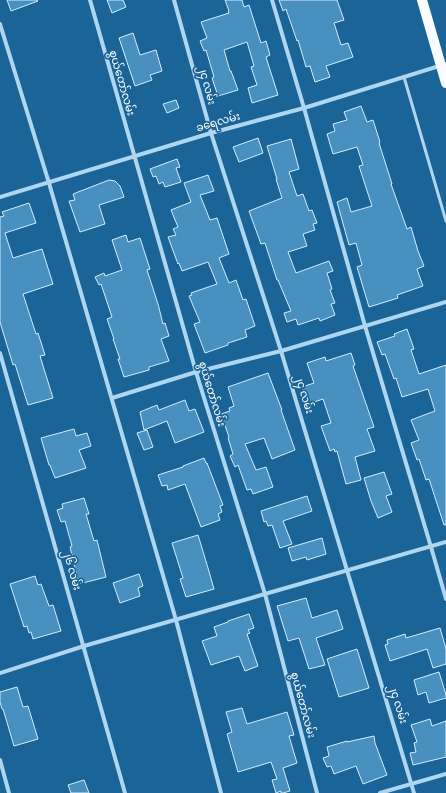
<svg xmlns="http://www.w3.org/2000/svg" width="446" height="793" viewBox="0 0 446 793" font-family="'Fira Sans Condensed','Noto Sans Myanmar',sans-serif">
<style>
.building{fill:#4790bf;stroke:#d6ecfb}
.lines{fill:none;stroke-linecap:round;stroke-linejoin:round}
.service{stroke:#afd6f0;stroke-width:3}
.minor{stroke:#afd6f0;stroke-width:4}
.primary{stroke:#f8fcff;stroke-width:10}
.labels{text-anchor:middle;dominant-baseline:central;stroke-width:3.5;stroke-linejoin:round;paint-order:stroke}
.street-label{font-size:11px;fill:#fff;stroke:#1a6497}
</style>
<rect width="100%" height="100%" fill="#1a6497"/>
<!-- building -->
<g class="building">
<polygon points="7,0 37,0 38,1 11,11"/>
<polygon points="107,0 123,0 126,7 112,13"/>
<polygon points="225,0 242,0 244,7 249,5 261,43 266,41 270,55 266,57 278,95 252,103 248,88 257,85 251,67 254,66 247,42 224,50 230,71 231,71 238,90 218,96 212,78 214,77 206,50 204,51 200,41 207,38 201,22 229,13 228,12 229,11"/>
<polygon points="279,0 337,0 344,20 334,23 341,45 348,43 353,57 326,66 330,77 315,82 310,66 306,67 298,40 297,41 286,9 283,11"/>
<polygon points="133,33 140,55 156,50 162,71 150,75 152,80 135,86 119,38"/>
<polygon points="176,100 179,108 167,113 163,104"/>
<polygon points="361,106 367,122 373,120 380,142 379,143 392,184 391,184 407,229 411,227 418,251 424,266 417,269 423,286 397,295 398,298 369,307 357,267 362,265 356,243 349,245 337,202 347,198 351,212 372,206 359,166 363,165 357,147 333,154 327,134 335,131 333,124 347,120 344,112"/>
<polygon points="258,138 263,153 239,162 233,147"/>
<polygon points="291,139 299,169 289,172 297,196 303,194 309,211 312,210 317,223 313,224 315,230 303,234 307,246 288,252 296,273 329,261 333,271 327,273 332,289 330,290 335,303 331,304 335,315 320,321 319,318 298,325 296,319 287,322 284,313 291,311 278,280 277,280 265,243 261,244 249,211 282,198 276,179 277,179 267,146"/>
<polygon points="177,159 180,167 176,168 181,182 165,187 163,182 159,184 156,176 153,177 150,169"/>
<polygon points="208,175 214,191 200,195 210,220 217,218 229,254 219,258 229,283 236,280 243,300 246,299 255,326 245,330 247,337 228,343 228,345 205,353 194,324 200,322 189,296 192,295 191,293 217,284 208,262 182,271 179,263 178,264 168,237 176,235 173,229 178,227 171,210 191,202 184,183"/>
<polygon points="109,180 115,181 120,186 124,197 99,205 105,224 80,232 69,201 75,200 73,194"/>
<polygon points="29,203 36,223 5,233 13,258 42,249 53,284 23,294 36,334 38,333 45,355 40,356 53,398 28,405 15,364 13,365 0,322 0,217 4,216 2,212"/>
<polygon points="126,235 128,242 140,238 150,269 147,270 158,304 163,324 165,323 169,336 161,339 169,361 149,367 149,370 124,377 118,359 120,359 113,339 114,339 107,319 112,317 101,284 99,285 95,277 104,273 105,276 122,270 112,240"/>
<polygon points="407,329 414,349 411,350 419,374 446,365 446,525 444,525 429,479 426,480 419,459 417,460 411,443 419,440 411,420 435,411 428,389 402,397 396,378 394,379 385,354 382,355 377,342 395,336 394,334"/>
<polygon points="351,353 355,365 353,366 374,427 367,429 375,451 355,457 361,480 346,484 337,451 335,452 334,449 330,451 321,426 331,423 323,399 308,404 302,387 314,383 307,363 325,357 326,361"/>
<polygon points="268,373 282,410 281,410 295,450 272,459 264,438 245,444 256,470 266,467 273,487 253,494 251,489 247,490 238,465 235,467 230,456 233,454 228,438 229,437 221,414 230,411 229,408 234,406 228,387"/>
<polygon points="185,400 189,411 195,409 204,432 175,443 167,421 144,430 140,412 157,405 159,410"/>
<polygon points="74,429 76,436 87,433 91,446 79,450 86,468 55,478 50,465 49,465 41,438"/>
<polygon points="147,430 153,447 144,450 137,433"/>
<polygon points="204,458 206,463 207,463 223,505 220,506 222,512 218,514 220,520 201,527 185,484 168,490 167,485 162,486 158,475 183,467 183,466"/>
<polygon points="384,472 392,494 386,496 392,512 378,518 371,501 364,478"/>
<polygon points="307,496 312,511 283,521 292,544 280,548 272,525 268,526 266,521 264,522 261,511"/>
<polygon points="84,498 89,514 86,514 94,541 97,540 106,577 79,584 70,547 72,546 65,521 61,522 57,510 63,508 62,504"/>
<polygon points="198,535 208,568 214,589 186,597 180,579 183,578 172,543"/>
<polygon points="322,538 326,554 307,560 306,557 292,561 288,548"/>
<polygon points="139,574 143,586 138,588 140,596 120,603 113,583"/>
<polygon points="35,576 38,585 41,584 49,606 53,605 61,631 33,639 31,632 29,633 27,626 24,627 10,584"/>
<polygon points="306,598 312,618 337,610 343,629 316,638 325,665 309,669 299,638 288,641 277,606"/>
<polygon points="249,614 254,628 248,630 250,633 247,634 258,666 245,671 239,656 211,665 202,641 217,636 214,627 228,622 228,621"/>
<polygon points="440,628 446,649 446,664 433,668 427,649 390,661 385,645 388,644 387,640 405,634 406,638"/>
<polygon points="357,649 369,688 339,697 327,659"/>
<polygon points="439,672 446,695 446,698 429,703 426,692 418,695 414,680"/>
<polygon points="17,687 23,707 28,706 38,739 14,746 3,709 2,709 0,702 0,692"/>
<polygon points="242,708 247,724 287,712 294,735 289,736 297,763 283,768 290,791 283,793 281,793 281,791 276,793 272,780 277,779 271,762 238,772 227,734 232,732 226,712"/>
<polygon points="430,719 432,726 446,721 446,757 413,765 410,753 416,752 414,743 417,742 411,725"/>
<polygon points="374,736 375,743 387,775 363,784 356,766 334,774 331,766 327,767 323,758 329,756 327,747 347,741 347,742"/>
<polygon points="84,780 89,793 71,793 68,785"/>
</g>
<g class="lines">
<!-- service -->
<polyline class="service" points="404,77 446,221"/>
<!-- minor -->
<g class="minor">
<polyline points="90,0 196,372 265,594 317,793"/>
<polyline points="174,0 211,133 281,351 414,793"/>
<polyline points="272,0 304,108 365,326 431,547 446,599"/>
<polyline points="0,24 49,183 176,620 221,793"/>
<polyline points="0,197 211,133 304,108 446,64"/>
<polyline points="0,353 125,793"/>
<polyline points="112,398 196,372 281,351 446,302"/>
<polyline points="0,673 84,646 446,542"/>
<polyline points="0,760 9,793"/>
<polyline points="380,793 446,774"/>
</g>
<!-- primary -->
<polyline class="primary" points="422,0 446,83"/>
</g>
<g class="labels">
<!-- street labels -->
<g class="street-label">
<text transform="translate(122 83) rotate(74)">စွယ်တော်လမ်း</text>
<text transform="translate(207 85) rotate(75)">၂၄ လမ်း</text>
<text transform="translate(218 122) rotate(-16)">ခရေလမ်း</text>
<text transform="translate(212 394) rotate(73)">စွယ်တော်လမ်း</text>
<text transform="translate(304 394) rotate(73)">၂၄ လမ်း</text>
<text transform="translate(72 570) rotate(74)">၂၆ လမ်း</text>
<text transform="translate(398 704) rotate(73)">၂၄ လမ်း</text>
<text transform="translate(303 705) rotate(75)">စွယ်တော်လမ်း</text>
</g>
</g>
</svg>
